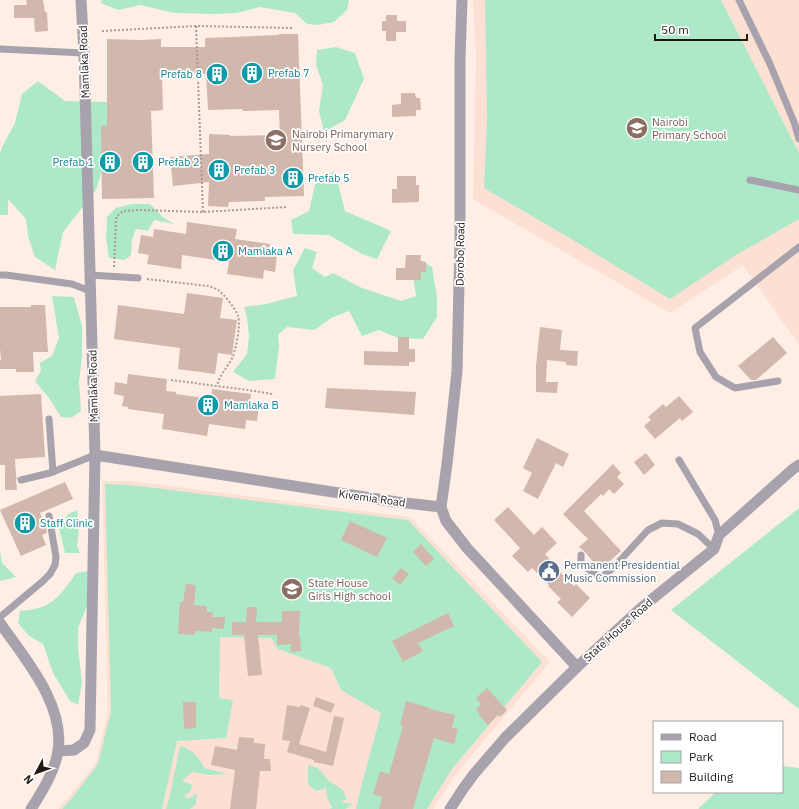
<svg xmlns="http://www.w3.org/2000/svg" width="799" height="809" viewBox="0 0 799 809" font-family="'IBM Plex Sans',sans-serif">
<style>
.built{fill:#fce0d3}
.green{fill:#ade9c9}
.building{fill:#d1b7ac}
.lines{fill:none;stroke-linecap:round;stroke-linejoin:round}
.path{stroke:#a89b94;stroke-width:2;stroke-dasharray:2 2;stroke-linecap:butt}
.service{stroke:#a7a2ac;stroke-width:7}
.minor{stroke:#a7a2ac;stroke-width:11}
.tertiary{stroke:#a7a2ac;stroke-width:11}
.labels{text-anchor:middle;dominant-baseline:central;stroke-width:3.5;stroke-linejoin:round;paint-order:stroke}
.street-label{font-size:11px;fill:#211814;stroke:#fff}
.culture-label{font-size:11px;fill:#0d838f;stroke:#fff;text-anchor:start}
.education-label{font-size:11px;fill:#785e54;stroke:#fff;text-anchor:start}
.service-label{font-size:11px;fill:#4e5e75;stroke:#fff;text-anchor:start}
</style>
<rect width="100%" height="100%" fill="#feeee6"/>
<!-- built -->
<g class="built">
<polygon points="473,0 799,0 799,345 743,265 670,313 473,199 476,56"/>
<polygon points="102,481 130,481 410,517 550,662 456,774 433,809 58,809 70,796 96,763 108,711"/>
</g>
<!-- green -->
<g class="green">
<polygon points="102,0 349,0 347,10 334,22 318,25 307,24 295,13 260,7 237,13 214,14 174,13 141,5 118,10 101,3"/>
<polygon points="485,0 721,0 799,153 799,219 736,255 670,299 573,240 484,188 487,119"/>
<polygon points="336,47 355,53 364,79 345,120 324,132 319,111 323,85 316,65 317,50"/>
<polygon points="38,81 65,101 111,102 102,171 96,190 63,232 55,270 35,257 28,236 26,219 8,199 8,215 0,215 0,151 1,151 2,147 15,123 22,94"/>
<polygon points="335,171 345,211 391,231 377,259 362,254 329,235 293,234 291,220 309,211 316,180"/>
<polygon points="132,204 150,204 164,218 174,224 154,220 148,231 136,229 132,240 131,255 125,260 109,258 106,238 107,217 116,208"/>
<polygon points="305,248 317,252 312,268 325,277 333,273 362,288 401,301 416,296 413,276 417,258 432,267 437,297 437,317 423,339 398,338 379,330 362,336 349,311 331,318 315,330 287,327 278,335 279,346 275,379 249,381 233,372 247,354 249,336 247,318 244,307 266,304 297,296 293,270"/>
<polygon points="52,296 74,297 82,326 82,356 79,382 81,411 71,418 61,417 49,398 35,381 41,371 40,363 52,356 59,338"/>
<path d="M 105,484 L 131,485 L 408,520 L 542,662 L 452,769 L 427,809 L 356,809 C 363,776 373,745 381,713 L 341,690 L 331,668 L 278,649 L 271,638 L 220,637 L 219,698 L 233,700 L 226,738 L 177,741 L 162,809 L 62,809 L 72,798 L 98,764 L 111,711 Z"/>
<polygon points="799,508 799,709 671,610"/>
<polygon points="77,510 79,527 77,546 80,553 65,553 59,528 68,514"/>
<polygon points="0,551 2,563 16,577 0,581"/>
<path d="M 88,571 L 89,601 L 78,628 L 78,648 L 82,683 L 78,705 L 70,701 L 53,673 L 43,644 L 29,636 L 18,623 L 20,611 C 30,610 40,609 48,604 C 60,598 69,583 76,573 Z"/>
<path d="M 180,746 C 192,749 199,757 204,768 L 228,774 L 210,775 L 192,772 L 182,781 L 193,785 L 189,793 L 184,795 L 188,799 L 197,793 L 196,804 L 190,809 L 166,809 L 170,795 Z"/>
<polygon points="308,765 318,768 329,781 343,790 347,799 340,802 353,804 345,809 330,809 332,807 327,798 326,788 316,791 308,784"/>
<polygon points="782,766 799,768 799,809 698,809 716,792 782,792"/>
</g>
<!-- building -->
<g class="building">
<polygon points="26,0 43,0 45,12 47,12 48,31 35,32 34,18 14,18 14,5 27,5"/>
<polygon points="386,15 397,15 397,21 406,21 406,32 396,32 396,41 386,41 386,31 382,31 382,21 386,21"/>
<polygon points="279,34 298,34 304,196 265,197 265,201 229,202 228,207 208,206 209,182 173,186 170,157 209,154 209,134 230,135 230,136 280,135 279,110 243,111 242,109 208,110 206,74 162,74 163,110 151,111 154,198 102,199 101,126 107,126 107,39 141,40 161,39 161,47 205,47 205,38 279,35"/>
<polygon points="401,93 415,93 416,98 420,98 421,110 416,110 416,116 392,117 392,105 401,104"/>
<polygon points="397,176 416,176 416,185 419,185 419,202 392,203 392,189 397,189"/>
<polygon points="187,222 237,229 235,239 270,244 268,254 277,255 275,272 264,270 263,279 227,274 229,262 182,255 181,269 147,264 149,255 138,253 141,235 153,237 154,229 186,234"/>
<polygon points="406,255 421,255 420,261 426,262 426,272 421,272 421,280 396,280 396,268 405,268"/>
<polygon points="187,293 223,298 220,318 237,320 232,355 218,353 215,374 178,369 180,348 114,339 118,305 184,314"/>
<polygon points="31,305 45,305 48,352 33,352 34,372 16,372 16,369 0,369 0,360 1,360 0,348 0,307 31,307"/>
<polygon points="540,327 562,330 560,350 578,351 577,366 566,365 566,362 547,360 546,382 558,382 557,393 536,392 536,366"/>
<polygon points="398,337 409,337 409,349 415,349 415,362 409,362 409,366 364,365 364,351 398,352"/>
<polygon points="773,337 787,353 756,380 751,380 738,366"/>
<polygon points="128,374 167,379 166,391 176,392 176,394 211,399 212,389 251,394 250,403 259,404 257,421 246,420 245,429 209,424 207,436 162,429 164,414 128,409 128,407 122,406 124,396 114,394 115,382 127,384"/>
<polygon points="327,388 416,392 414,415 325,408"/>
<polygon points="41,394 45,457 15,459 16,477 17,477 16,481 17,490 5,490 5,465 0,465 0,396"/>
<polygon points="679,396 693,412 682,421 680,418 655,439 644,426 651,420 648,417 663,404 666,407"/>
<polygon points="537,438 569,454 563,467 556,463 538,499 523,491 532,473 523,468"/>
<polygon points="646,453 655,465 644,475 634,462"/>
<polygon points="613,464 621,473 617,477 624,484 614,494 609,489 603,496 601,494 584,511 621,551 600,570 585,552 579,547 588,539 563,514"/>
<polygon points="65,482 73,499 40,513 46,528 47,533 42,535 46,545 21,556 0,510"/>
<polygon points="508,507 534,535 542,527 557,543 545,554 557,567 556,568 574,586 576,584 590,598 572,617 557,602 561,599 548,586 549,585 532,568 528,572 512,556 520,548 494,520"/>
<polygon points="350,521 387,538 377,557 341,540"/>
<polygon points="421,544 434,559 426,566 413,552"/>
<polygon points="401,568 409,574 400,585 392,578"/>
<polygon points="186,584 196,585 194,605 207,606 207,612 213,612 212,617 225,617 224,629 212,628 212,632 195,631 195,635 178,634 180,602 183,602"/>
<polygon points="247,607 257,607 256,622 282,622 282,611 300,611 299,636 300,636 301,651 291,652 291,644 277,645 277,635 258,635 262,675 248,676 244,635 232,635 232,622 246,622"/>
<polygon points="448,613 454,626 418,643 423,651 403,662 392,641"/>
<polygon points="487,688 507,710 500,717 498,715 488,725 478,714 479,713 476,709 481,704 476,698"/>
<polygon points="316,697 335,704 331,713 313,706"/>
<polygon points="406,701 430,708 430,709 455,715 452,728 458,729 454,744 434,738 413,809 379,809 382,797 373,794 380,771 389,774 403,726 400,725"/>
<polygon points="183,702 196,702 196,728 184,729"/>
<polygon points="287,705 300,707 301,705 310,708 299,744 326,752 334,716 344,718 333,766 314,762 314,760 287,752 290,741 282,740"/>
<polygon points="239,737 254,738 254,743 265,744 264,759 270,759 271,771 260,771 256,809 230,809 235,770 211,765 215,746 237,750"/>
</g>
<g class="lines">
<!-- path -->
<g class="path">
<polyline points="102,31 196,26"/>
<polyline points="203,212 196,26 293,28"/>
<polyline points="114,267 116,220 117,216 123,211 140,210 203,212 287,207"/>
<path d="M 147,279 L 208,286 C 211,287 214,288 217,289 C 223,293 236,309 238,316 C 241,324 236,348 233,356 C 229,366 219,375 217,386"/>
<polyline points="171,380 255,391 272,394"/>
</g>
<!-- service -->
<g class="service">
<polyline points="739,0 770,64 794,122 799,139"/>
<polyline points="0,49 84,53"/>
<polyline points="750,180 799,190"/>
<polyline points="0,275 6,275 72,284 90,291"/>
<polyline points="90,275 138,278"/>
<polyline points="778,381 735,388 716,377 700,352 695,328 799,247"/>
<polyline points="49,419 53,472"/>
<polyline points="679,460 715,520 719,535"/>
<polyline points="21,480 50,473 95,455"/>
<polyline points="581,555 581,563 592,573 602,577 614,567 648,530 662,523 678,524 698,534 714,549"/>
<polyline points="0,617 43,581 50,574 55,565 56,557 49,516"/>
</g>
<!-- minor -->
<g class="minor">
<polyline points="462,0 460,59 460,240 457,371 447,464 441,507 446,521 467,548 577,667"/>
<polyline points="95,455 397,502 441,507"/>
<polyline points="58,751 74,750 84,743 90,730 95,455 84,53 81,0"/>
</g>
<!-- tertiary -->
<g class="tertiary">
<path d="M 0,623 C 25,659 65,704 58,751 C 55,771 42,792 31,809"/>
<polyline points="450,809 463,789 474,774 505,738 577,667 641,608 714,549 719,535 793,469 799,465"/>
</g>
</g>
<!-- icons -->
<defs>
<g id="building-disc" transform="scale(1.15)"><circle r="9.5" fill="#0f9aa8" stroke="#fff"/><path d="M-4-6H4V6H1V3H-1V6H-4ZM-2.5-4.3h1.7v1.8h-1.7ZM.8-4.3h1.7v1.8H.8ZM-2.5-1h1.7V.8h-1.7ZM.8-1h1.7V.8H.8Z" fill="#fff"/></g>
<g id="school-disc" transform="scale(1.15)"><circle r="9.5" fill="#8d6e63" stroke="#fff"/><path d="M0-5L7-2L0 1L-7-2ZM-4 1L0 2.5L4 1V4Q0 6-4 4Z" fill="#fff"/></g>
<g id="civic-disc" transform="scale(1.15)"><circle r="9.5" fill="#5c6f8a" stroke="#fff"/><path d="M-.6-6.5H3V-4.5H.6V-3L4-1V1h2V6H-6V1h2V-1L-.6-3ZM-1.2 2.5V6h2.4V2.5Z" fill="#fff"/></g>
</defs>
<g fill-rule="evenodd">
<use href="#building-disc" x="252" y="73"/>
<use href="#building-disc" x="217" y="74"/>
<use href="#school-disc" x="637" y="128"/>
<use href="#school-disc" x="276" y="140"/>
<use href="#building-disc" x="110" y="162"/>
<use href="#building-disc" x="143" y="162"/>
<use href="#building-disc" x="219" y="170"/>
<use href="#building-disc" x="293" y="178"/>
<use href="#building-disc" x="223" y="251"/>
<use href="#building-disc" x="208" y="405"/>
<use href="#building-disc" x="25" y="523"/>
<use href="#civic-disc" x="549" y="571"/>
<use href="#school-disc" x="292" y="589"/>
</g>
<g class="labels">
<!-- street labels -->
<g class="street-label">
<text transform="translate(84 62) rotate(-92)">Mamlaka Road</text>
<text transform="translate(460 254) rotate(-89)">Dorobo Road</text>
<text transform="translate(93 386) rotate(-91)">Mamlaka Road</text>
<text transform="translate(372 498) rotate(8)">Kivemia Road</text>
<text transform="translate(618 630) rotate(-42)">State House Road</text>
</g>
<!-- culture labels -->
<g class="culture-label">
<text x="268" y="73">Prefab 7</text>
<text x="202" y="74" text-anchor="end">Prefab 8</text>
<text x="94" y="162" text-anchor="end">Prefab 1</text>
<text x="158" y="162">Prefab 2</text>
<text x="234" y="170">Prefab 3</text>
<text x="308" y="178">Prefab 5</text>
<text x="238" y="251">Mamlaka A</text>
<text x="224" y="405">Mamlaka B</text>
<text x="40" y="523">Staff Clinic</text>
</g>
<!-- education labels -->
<g class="education-label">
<text x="652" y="122">Nairobi<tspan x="652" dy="13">Primary School</tspan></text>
<text x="292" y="134">Nairobi Primarymary<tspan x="292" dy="13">Nursery School</tspan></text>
<text x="308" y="583">State House<tspan x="308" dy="13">Girls High school</tspan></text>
</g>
<!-- service labels -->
<g class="service-label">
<text x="564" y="565">Permanent Presidential<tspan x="564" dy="13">Music Commission</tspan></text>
</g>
</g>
<!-- legend -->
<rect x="653" y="721" width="130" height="72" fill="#ffffff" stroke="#a6a3a1"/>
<rect x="661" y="734" width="20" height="6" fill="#a7a2ac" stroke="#a6a3a1"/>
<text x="689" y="741" font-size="12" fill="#211814">Road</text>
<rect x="661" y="751" width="20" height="12" fill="#ade9c9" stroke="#a6a3a1"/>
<text x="689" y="761" font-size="12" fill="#211814">Park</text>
<rect x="661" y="771" width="20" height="12" fill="#d1b7ac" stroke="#a6a3a1"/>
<text x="689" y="781" font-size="12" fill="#211814">Building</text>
<!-- north arrow -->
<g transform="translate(36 773) rotate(229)" stroke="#ffffff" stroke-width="3" paint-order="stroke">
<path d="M0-3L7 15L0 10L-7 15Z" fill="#211814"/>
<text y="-6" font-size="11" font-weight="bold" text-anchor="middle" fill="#211814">N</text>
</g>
<!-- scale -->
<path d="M655 34v6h92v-6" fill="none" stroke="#211814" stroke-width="2"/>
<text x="661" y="34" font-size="12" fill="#211814" stroke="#ffffff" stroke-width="3" paint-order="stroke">50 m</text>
</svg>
